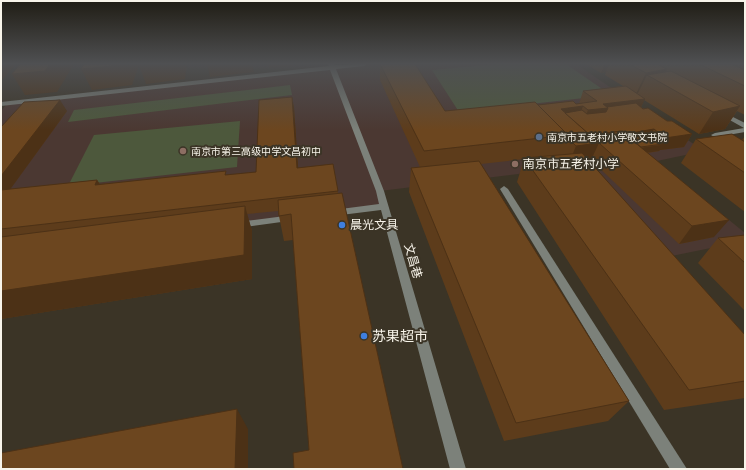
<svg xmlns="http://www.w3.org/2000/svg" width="746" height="470" viewBox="0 0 746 470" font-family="'Public Sans','Noto Sans SC',sans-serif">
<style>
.education{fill:#4b3832}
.green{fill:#4d583c}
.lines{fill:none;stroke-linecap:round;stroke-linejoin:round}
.minor{fill:#7c817a;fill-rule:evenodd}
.wall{fill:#5d3c1b}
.shaded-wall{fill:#4c3116}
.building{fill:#6c461f;stroke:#4c3116}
.service-dot{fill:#5c6f8a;stroke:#3b3426;stroke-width:1.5}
.education-dot{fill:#8d6e63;stroke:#3b3426;stroke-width:1.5}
.shop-dot{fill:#3f7fe0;stroke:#3b3426;stroke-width:1.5}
.labels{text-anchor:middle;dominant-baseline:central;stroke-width:4;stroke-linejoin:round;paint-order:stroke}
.far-poi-label{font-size:10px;fill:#f8f4ea;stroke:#3b3426;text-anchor:start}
.poi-label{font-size:12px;fill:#f8f4ea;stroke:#3b3426;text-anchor:start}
.street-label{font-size:12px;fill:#f8f4ea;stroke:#3b3426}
.near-poi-label{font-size:14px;fill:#f8f4ea;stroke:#3b3426;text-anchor:start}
</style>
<rect width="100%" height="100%" fill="#3b3426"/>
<!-- education -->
<polygon class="education" points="364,64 576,64 704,151 657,161 745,233 745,241 657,259 575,167 380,191 384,207 1,254 1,111 8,103"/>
<!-- green -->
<g class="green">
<polygon points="496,64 566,64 611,95 459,112 432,70"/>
<polygon points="290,85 292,95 68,122 74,110"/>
<polygon points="240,121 237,167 68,186 94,135"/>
</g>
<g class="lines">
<!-- minor -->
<g class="minor">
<polygon points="328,64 334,64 335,65 367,64 364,66 336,69 384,191 466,469 450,469 381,210 333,216 328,213 333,210 379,204 376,191 330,70 1,106 1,102 329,66"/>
<polygon points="721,111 745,123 745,132 722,136 745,151 745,157 711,135 715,133 744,128 719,114 719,112"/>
<polygon points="504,186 508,189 687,469 670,469 500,189"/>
<polygon points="293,215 296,216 298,218 296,220 237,228 232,225 237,222"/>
</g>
</g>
<!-- wall -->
<g class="wall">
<polygon points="380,64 415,64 445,111 538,105 579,104 583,91 623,86 605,75 606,72 601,73 586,64 745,64 745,115 737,111 725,129 699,134 644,100 641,107 692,134 684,147 660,150 659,151 648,153 714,237 679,244 591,160 588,160 745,335 745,398 664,410 517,182 524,159 481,164 629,401 608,421 504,441 409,192 411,168 420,167 380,80"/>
<polygon points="292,97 294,108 298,168 333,164 338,193 309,450 293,240 284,241 278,211 247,214 252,231 252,279 1,319 1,127 67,111 10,189 97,180 100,184 227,175 256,172"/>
<polygon points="745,136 745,212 681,163 696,139 742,140"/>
<polygon points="745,235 745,311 698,263 718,238"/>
</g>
<!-- shaded-wall -->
<g class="shaded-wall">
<polygon points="1,64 16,64 1,81"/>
<polygon points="50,64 74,64 57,92 25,95 12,74"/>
<polygon points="123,64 187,64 185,79 146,84 139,65 132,85 92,90 81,69"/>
<polygon points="207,64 252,64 254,72 210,77"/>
<polygon points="269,64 309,64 269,68"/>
<polygon points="605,64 609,64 606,72 601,73"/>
<polygon points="667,69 661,82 647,75 638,93 636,94 646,73"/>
<polygon points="292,97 294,108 299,181 297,168"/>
<polygon points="645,99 637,115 582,126 588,110 603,104"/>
<polygon points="60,100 67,111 1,202 1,176"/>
<polygon points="583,106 577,122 561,109"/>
<polygon points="740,106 725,129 699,134 713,112"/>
<polygon points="654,129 647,141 599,143 591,160 569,163 576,146 588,140"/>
<polygon points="692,134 684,147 660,150 659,151 623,156 626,150 661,145 665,138"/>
<polygon points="97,180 105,192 95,185"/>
<polygon points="245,206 252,231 252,279 1,319 1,291"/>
<polygon points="729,220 714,237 679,244 692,226"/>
<polygon points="237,409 248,429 248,469 235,469"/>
</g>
<!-- building -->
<g class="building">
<polygon points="20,64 50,64 45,71 12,74"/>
<polygon points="84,64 123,64 123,65 81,69"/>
<polygon points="380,64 415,64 445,111 535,102 568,135 424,151"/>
<polygon points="629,64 657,64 667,69 646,73"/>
<polygon points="699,64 732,64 745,70 745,86"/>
<polygon points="671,71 740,106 713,112 647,75"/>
<polygon points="626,86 645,99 603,104 608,108 588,110 583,106 561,109 590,135 621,131 729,220 692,226 599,143 576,146 567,137 568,135 538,105 573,101 576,104 597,101 583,91"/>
<polygon points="292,97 297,168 333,164 338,191 1,229 1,190 97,180 95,185 226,171 225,175 256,172 259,100"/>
<polygon points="60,100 1,176 1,127 24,102"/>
<polygon points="636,103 643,109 648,108 667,121 672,121 692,134 665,138 654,129 625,134 621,131 590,135 565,113 582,110 587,114 606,112 608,108 607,107"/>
<polygon points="732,134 745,142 745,173 696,139"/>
<polygon points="650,135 663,144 641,147 629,137"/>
<polygon points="582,153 745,335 745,381 689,390 524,158"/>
<polygon points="479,161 629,401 516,423 411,168"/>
<polygon points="342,193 403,469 294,469 293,453 309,450 291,214 279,216 278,200"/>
<polygon points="245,206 244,255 1,291 1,237"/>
<polygon points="745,235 745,263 718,238"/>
<polygon points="237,409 235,469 1,469 1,453"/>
</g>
<!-- sky -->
<linearGradient id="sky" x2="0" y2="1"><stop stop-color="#201d15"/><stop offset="0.49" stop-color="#4f5052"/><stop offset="1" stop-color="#4f5052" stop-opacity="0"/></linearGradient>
<rect width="746" height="130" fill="url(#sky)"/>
<!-- markers -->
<circle class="service-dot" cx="539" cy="137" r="4"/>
<g class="education-dot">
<circle cx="183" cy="151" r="4"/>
<circle cx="515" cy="164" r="4"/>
</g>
<g class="shop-dot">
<circle cx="342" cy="225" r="4"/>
<circle cx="364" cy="336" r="4"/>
</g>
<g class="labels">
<!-- far-poi labels -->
<g class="far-poi-label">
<text x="547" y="137">南京市五老村小学敬文书院</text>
<text x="191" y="151">南京市第三高级中学文昌初中</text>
</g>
<!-- poi labels -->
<g class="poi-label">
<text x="523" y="164">南京市五老村小学</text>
<text x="350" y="225">晨光文具</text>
</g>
<!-- street labels -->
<g class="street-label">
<text transform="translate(413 261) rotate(74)">文昌巷</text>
</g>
<!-- near-poi labels -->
<g class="near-poi-label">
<text x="372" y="336">苏果超市</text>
</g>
</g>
<!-- border -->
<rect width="746" height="470" fill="none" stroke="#f8f4ea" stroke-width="4"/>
</svg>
